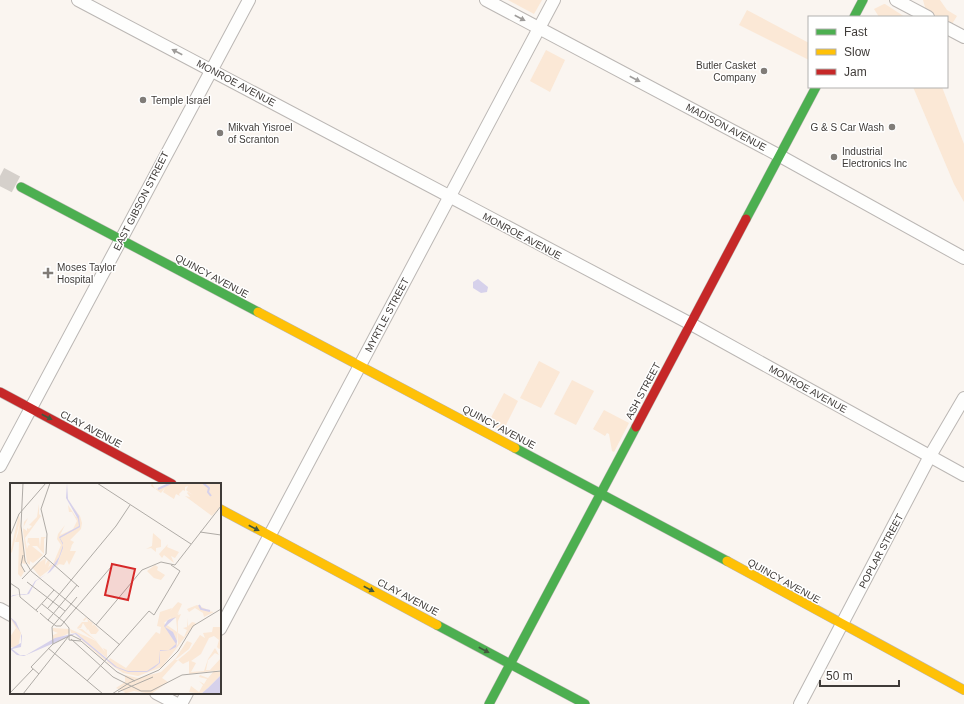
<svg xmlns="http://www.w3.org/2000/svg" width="964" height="704" viewBox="0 0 964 704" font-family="Helvetica,sans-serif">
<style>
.green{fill:#fbe8d6}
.water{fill:#d6d1eb}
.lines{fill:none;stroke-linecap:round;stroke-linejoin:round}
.secondary-tunnel{stroke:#d5d0cb;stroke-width:18;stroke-dasharray:18 9;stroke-linecap:butt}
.street-casing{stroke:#bbb7b4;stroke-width:14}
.fast-casing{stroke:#bbb7b4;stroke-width:10}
.slow-casing{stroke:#bbb7b4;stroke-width:10}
.jam-casing{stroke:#bbb7b4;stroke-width:10}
.street{stroke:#fefefd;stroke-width:12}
.fast{stroke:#4caf50;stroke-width:9}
.slow{stroke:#ffc107;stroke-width:9}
.jam{stroke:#c62828;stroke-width:9}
.oneway{fill:#9e9c9a}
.oneway2{fill:#42583e}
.poi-dot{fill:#807c78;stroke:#fff;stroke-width:1.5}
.labels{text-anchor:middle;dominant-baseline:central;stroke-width:3;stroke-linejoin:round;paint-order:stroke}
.poi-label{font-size:10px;fill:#3f3b38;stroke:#fff;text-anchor:start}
.street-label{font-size:10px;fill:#3f3b38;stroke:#fff}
.inset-river{fill:none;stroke:#d6d1eb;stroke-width:2}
.inset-road{fill:none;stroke:#afaba6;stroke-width:1}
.view{fill:#d62828;fill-opacity:0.15;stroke:#d62828;stroke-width:2}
.inset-edge{fill:none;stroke:#3f3b38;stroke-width:2}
</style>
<rect width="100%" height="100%" fill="#faf5f0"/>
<!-- green -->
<g class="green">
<polygon points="508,0 542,0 534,14"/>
<polygon points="923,0 940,0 947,10 957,16 952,24 947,22 947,17 938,17 926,11"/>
<polygon points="884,4 885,4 905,17 879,17 874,9"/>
<polygon points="747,10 809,43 809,60 739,25"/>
<polygon points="546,50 565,60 550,92 530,81"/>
<polygon points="913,87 942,87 964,144 964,202 954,184"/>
<polygon points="539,361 560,372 541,408 520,398"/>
<polygon points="572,380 594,391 576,425 554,414"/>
<polygon points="504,393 518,401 503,431 488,423"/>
<polygon points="604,410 629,423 614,452 612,451 609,434 607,433 605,436 593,429"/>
</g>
<!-- water -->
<polygon class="water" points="478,279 488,287 487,292 481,293 473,288 473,282"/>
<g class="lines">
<!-- secondary-tunnel -->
<polyline class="secondary-tunnel" points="0,176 21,187"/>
<!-- street casing -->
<g class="street-casing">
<g id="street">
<polyline points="78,0 691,324 964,475"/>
<polyline points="486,0 780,156 964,258"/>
<polyline points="896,0 928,17"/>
<polyline points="947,28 964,37"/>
<polyline points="0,466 249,0"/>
<polyline points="0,609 11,615"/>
<polyline points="220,629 554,0"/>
<polyline points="156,693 177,704"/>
<polyline points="181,704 187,693"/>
<polyline points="800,704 930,456 964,398"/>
</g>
</g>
<!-- fast casing -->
<g class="fast-casing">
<g id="fast">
<polyline points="854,17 863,0"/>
<polyline points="21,187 258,312"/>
<polyline points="746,219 816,87"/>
<polyline points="515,448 727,561"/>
<polyline points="437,625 585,704"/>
<polyline points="489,704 636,427"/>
</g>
</g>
<!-- slow casing -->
<g class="slow-casing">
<g id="slow">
<polyline points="258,312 515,448"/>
<polyline points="220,509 437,625"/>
<polyline points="727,561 964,690"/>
</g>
</g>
<!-- jam casing -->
<g class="jam-casing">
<g id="jam">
<polyline points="0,392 172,484"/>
<polyline points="636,427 746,219"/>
</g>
</g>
<!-- street -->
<use href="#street" class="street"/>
<!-- fast -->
<use href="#fast" class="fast"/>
<!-- slow -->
<use href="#slow" class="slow"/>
<!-- jam -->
<use href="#jam" class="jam"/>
</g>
<!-- one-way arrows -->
<defs><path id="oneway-solid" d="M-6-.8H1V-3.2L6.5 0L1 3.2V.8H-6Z"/></defs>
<g class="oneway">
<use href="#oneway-solid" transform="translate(520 18) rotate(28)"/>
<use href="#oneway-solid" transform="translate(177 52) rotate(-152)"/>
<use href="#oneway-solid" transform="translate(635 79) rotate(28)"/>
</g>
<g class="oneway2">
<use href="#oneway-solid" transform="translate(47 417) rotate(28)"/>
<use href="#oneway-solid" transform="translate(254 528) rotate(28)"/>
<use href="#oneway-solid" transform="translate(369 589) rotate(28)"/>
<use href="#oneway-solid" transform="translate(484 650) rotate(28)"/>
</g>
<!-- markers -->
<g class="poi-dot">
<circle cx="764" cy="71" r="4"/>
<circle cx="143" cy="100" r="4"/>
<circle cx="892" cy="127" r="4"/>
<circle cx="220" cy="133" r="4"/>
<circle cx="834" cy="157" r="4"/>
<path d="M46 267h4v4h4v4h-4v4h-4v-4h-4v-4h4z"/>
</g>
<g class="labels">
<!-- poi labels -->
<g class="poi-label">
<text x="756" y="65" text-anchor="end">Butler Casket<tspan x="756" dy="12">Company</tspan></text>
<text x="151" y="100">Temple Israel</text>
<text x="228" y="127">Mikvah Yisroel<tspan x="228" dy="12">of Scranton</tspan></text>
<text x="884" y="127" text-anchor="end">G &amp; S Car Wash</text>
<text x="842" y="151">Industrial<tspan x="842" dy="12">Electronics Inc</tspan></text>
<text x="57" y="267">Moses Taylor<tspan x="57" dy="12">Hospital</tspan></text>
</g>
<!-- street labels -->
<g class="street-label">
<text transform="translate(236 83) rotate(28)">MONROE AVENUE</text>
<text transform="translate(726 127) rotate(28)">MADISON AVENUE</text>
<text transform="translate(141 201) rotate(-63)">EAST GIBSON STREET</text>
<text transform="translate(522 236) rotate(28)">MONROE AVENUE</text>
<text transform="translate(212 276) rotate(28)">QUINCY AVENUE</text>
<text transform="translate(387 315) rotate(-62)">MYRTLE STREET</text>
<text transform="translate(808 389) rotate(29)">MONROE AVENUE</text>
<text transform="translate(643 391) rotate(-62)">ASH STREET</text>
<text transform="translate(499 427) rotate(28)">QUINCY AVENUE</text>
<text transform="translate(91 429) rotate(28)">CLAY AVENUE</text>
<text transform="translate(881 551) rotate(-62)">POPLAR STREET</text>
<text transform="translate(784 581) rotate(29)">QUINCY AVENUE</text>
<text transform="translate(408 597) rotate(28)">CLAY AVENUE</text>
</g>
</g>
<!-- overview -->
<g transform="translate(10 483)">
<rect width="211" height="211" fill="#faf5f0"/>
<path d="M 142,0 L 145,6 L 155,4 L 158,0 L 211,0 L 211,23 L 202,33 L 175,13 L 180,14 L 177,10 L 178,9 L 183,12 L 176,7 L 178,3 L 175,4 L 175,8 L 173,7 L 169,11 L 170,13 L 166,11 L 164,16 L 153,9 L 155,5 L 151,10 L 141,3 ZM 60,20 L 70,33 L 72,40 L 71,46 L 60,57 L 64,59 L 59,66 L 62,62 L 60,68 L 66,68 L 59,82 L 57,77 L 54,82 L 49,81 L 59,66 L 50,80 L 46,84 L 54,63 L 47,80 L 43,81 L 51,62 L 47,56 L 48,51 L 55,42 L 50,52 L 70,43 L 63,46 L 67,38 L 62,29 L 59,29 L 58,22 L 66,34 L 69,33 ZM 29,21 L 29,31 L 31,33 L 15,55 L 17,66 L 18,63 L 22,63 L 33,72 L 23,80 L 20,78 L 20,82 L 17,80 L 13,48 L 14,39 L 18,35 L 13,45 L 17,48 L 17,45 L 19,46 L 22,43 L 19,42 L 27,34 ZM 9,30 L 16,81 L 11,80 L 14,89 L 11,94 L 8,91 L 9,59 L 5,59 L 8,50 L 10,38 L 2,69 L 0,71 ZM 143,50 L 151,57 L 151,64 L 146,65 L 146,69 L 141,65 L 136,66 L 142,63 ZM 31,54 L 36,54 L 34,56 L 34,71 L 27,63 L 17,63 L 20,62 L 18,59 L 17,61 L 18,55 L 29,55 L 30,65 ZM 158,61 L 157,64 L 169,69 L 165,75 L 161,73 L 164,80 L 154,72 L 152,75 L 149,71 ZM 36,75 L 35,82 L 38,77 L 40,80 L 38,85 L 41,81 L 44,83 L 30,94 L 22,84 ZM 145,82 L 148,84 L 147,87 L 155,92 L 151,97 L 144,95 L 137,88 ZM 168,119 L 172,121 L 167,132 L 169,129 L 168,132 L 171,131 L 168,138 L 167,145 L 166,135 L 156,139 L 162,133 L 154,140 L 167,149 L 167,162 L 161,170 L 168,161 L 167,146 L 168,139 L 168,150 L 174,154 L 177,147 L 173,145 L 177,144 L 178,135 L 178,143 L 182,139 L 186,140 L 152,184 L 128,193 L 113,190 L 97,179 L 100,175 L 116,185 L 146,149 L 150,151 L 151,144 L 147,143 L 150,129 L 162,125 L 160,128 ZM 187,122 L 201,128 L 195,126 L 192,127 L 204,129 L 194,134 L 193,130 L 185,125 L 179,129 L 177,126 ZM 76,134 L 80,138 L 83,140 L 82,143 L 84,141 L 89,147 L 86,151 L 81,151 L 78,146 L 76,148 L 77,146 L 73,140 L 71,145 L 67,146 L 72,146 L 88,159 L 67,145 L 72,139 L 78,139 L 77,135 L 74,138 L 73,137 ZM 0,135 L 6,140 L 11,150 L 8,164 L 0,164 L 0,154 L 6,145 ZM 203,144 L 211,144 L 211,165 L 209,166 L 207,164 L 209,157 L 204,153 L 199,155 L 191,171 L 181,178 L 186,180 L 181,189 L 194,188 L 198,176 L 205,165 L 209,172 L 205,170 L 198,177 L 196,187 L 200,187 L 211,175 L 211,187 L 179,191 L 179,178 L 173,181 L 168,177 L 180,167 L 190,152 L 195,155 L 193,150 L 202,149 ZM 43,145 L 59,146 L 59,150 L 43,158 L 43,152 L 48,150 L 43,148 ZM 60,146 L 86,158 L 95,169 L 93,165 L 97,167 L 97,175 L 75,158 L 96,176 L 94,177 L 65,151 L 74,157 L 70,153 L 66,150 L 61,150 ZM 177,158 L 182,160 L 179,166 L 165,177 L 168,177 L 152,195 L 158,199 L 141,211 L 124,208 L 113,211 L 115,209 L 106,205 L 115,199 L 115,192 L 128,195 L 151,189 L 166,175 ZM 204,188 L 211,189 L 211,192 L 198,205 L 191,211 L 179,209 L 181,203 L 189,209 L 193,202 L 189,198 L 194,201 L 197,196 L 189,194 L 190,192 L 198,195 Z" fill="#fbe8d6"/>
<path d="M 57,0 L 58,16 L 69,33 L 70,44 L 50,55 L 53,60 L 53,65 L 47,81 L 40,89 L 26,98 L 19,111 L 14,112 L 7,112 L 0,114 L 3,112 L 17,111 L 25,98 L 37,91 L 49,74 L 53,62 L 49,54 L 69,43 L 68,36 L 56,15 ZM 174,118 L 166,134 L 155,144 L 163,149 L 167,158 L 166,164 L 160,167 L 150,168 L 150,180 L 144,185 L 137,189 L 118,189 L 105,184 L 65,151 L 14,173 L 7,172 L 0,166 L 11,160 L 11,150 L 0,134 L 6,139 L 12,153 L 11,164 L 2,166 L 10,172 L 16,172 L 45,155 L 66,150 L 107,184 L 118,188 L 137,188 L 149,180 L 150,167 L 159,167 L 166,161 L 154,143 L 158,137 L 166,134 ZM 211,192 L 211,211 L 191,211 L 198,205 Z" fill="#d6d1eb"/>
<path class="inset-river" d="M 193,0 L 199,5 L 198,9 L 201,13M 148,6 L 161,0M 189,122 L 191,126 L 200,128"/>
<path class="inset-road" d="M 13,0 L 11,43 L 15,78 L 21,88 L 66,125 L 54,139M 87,0 L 181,61M 190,49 L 211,52M 0,53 L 9,31 L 36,0M 13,72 L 11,82 L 15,89M 34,73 L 69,104M 165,82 L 211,23M 101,84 L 66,125 L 110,162M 12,96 L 36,71 L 37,51 L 31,26 L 40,0M 17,99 L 55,128M 0,100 L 9,106 L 10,114 L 28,129M 32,121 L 54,139 L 51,143 L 46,143 L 38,137M 38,125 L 106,43 L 120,22M 26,127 L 44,107M 30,130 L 39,138M 38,137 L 67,102M 54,139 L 59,145 L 59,157 L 71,158 L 107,189 L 125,198M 86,142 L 132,87 L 151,79 L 165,82M 61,156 L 103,194 L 131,208 L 141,208 L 172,192 L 211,188M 43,161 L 61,152 L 71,157M 38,165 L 93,211M 29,191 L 21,184 L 43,161 L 42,144 L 67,114M 77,198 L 139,128 L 144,132 L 170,88 L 161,82M 108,209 L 143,194M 0,210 L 23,186M 13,211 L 58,154M 102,211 L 119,200 L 149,187 L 168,168 L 183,143 L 211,126"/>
<path class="view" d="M 102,81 L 125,86 L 118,117 L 95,112 Z"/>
<rect width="211" height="211" class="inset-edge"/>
</g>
<!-- legend -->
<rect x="808" y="16" width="140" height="72" fill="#ffffff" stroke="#b2b1af"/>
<rect x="816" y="29" width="20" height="6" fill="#4caf50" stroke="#b2b1af"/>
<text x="844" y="36" font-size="12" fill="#3f3b38">Fast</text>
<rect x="816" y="49" width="20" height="6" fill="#ffc107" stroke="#b2b1af"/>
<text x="844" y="56" font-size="12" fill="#3f3b38">Slow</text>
<rect x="816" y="69" width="20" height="6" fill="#c62828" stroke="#b2b1af"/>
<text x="844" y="76" font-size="12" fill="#3f3b38">Jam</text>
<!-- scale -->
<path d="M820 680v6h79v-6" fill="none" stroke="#3f3b38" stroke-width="2"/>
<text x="826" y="680" font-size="12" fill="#3f3b38" stroke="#ffffff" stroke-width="3" paint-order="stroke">50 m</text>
</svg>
